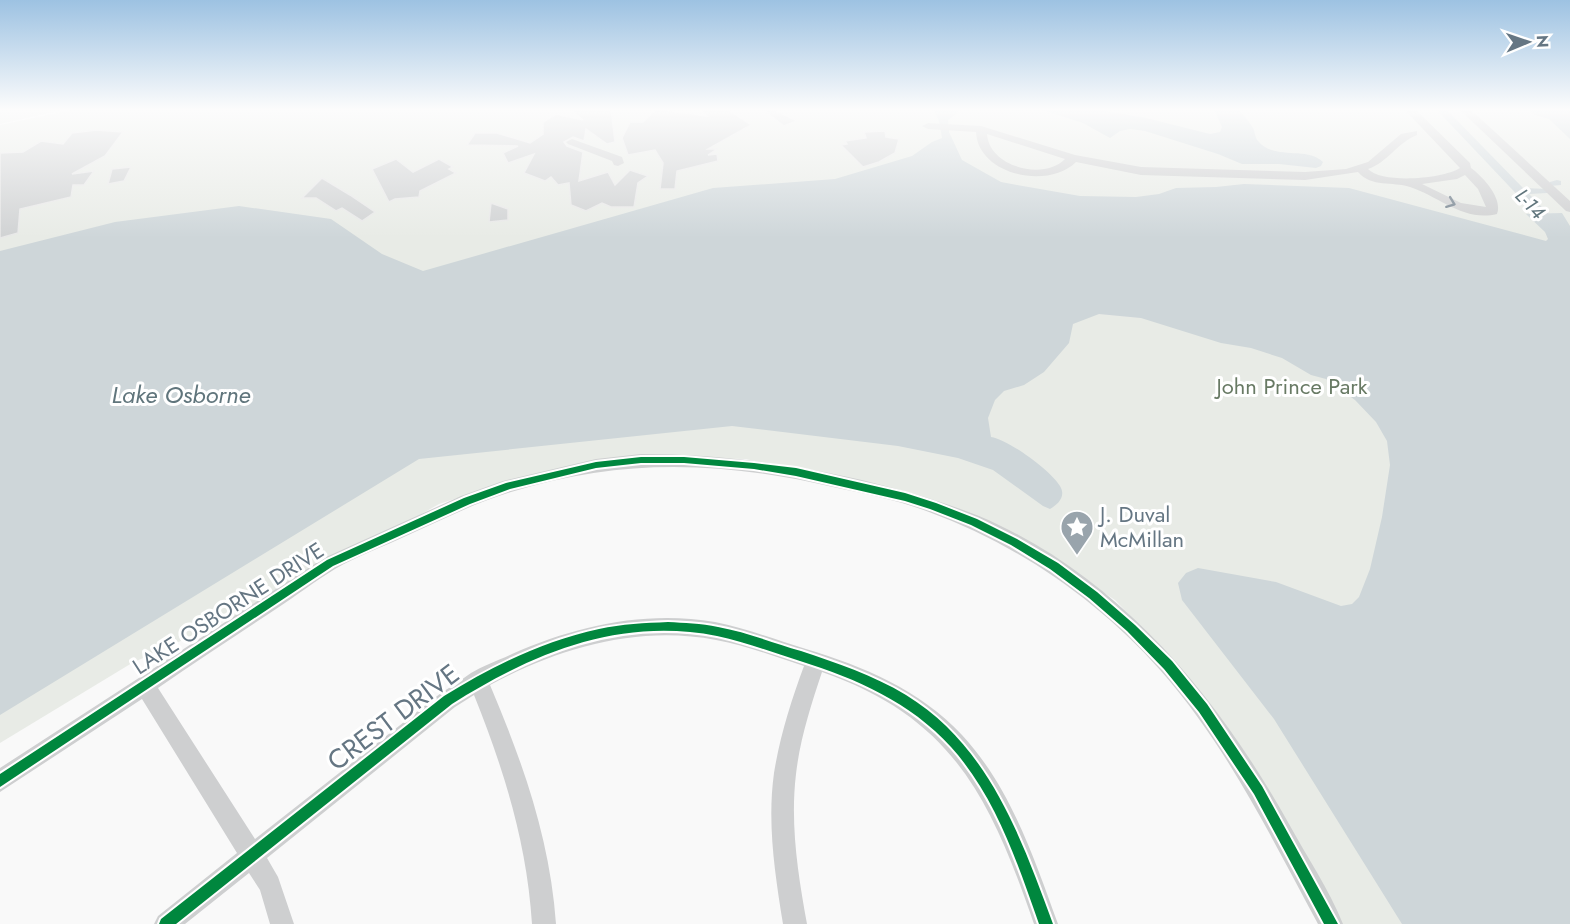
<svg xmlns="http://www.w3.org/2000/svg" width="1570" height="924" viewBox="0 0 1570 924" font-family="Jost,sans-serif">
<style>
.green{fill:#e8ebe6}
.water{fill:#ced6d9}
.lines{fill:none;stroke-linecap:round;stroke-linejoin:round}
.canal{fill:#ced6d9;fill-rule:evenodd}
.building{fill:#d0d2d3;stroke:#e8e8e8;stroke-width:1.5}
.minor{fill:#cecfd0;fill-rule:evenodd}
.cycleway-casing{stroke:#fff;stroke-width:4}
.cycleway{fill:#00873e;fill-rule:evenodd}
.oneway{stroke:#707f8b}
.labels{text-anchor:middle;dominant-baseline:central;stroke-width:6;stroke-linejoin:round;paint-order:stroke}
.far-water-label{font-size:20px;font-style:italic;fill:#60757c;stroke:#fff}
.park-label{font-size:22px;fill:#687a64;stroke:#fff}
.poi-label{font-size:22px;fill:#657683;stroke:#fff;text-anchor:start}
.street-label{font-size:22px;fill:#657683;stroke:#fff}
.water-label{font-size:24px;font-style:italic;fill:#60757c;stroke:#fff}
.near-street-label{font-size:27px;fill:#657683;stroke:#fff}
</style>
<rect width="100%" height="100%" fill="#f9f9f9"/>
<!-- green -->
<g class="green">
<polygon points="0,109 67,109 0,124"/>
<polygon points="76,109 1570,109 1570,924 1337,924 1180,668 1115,600 1055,561 927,501 838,477 745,459 632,457 603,459 519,478 439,504 269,601 132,663 0,743 0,125"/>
</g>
<!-- water -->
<g class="water">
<path d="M 933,109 L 962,109 L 948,120 L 949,132 L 962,160 L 1001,182 L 1017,185 L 1080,196 L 1136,197 L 1159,194 L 1176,188 L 1216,187 L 1244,184 L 1349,188 L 1546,241 L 1548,239 L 1545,232 L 1526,214 L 1562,213 L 1570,226 L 1570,924 L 1402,924 L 1274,719 L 1182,600 L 1178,583 L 1186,573 L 1198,568 L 1276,582 L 1341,606 L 1352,604 L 1359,597 L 1370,569 L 1382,517 L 1390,465 L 1387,441 L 1376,422 L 1355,400 L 1326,379 L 1311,375 L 1282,358 L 1251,348 L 1221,343 L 1141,318 L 1099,314 L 1073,324 L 1069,343 L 1044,372 L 1024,385 L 1004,391 L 995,400 L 988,418 L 991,437 C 1009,440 1050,470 1060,486 C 1066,496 1059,504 1050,509 L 1043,506 L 993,470 L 958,458 L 898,446 L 732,426 L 419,459 L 0,715 L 0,251 L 115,222 L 239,206 L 331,219 L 382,254 L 423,271 L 713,188 L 835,179 L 912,156 L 932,142 L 942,138 L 939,121 Z"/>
<path d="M 1039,109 L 1094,109 L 1146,118 L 1210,134 L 1220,132 L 1222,127 L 1214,109 L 1239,109 C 1243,116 1249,121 1253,128 C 1255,132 1255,138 1258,141 C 1274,161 1306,146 1323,162 L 1321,166 L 1316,168 L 1279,164 L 1242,164 L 1218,154 L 1145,131 L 1130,129 L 1120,131 L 1110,138 L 1083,123 Z"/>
<polygon points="1529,109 1570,109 1570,139 1549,119 1535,115"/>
</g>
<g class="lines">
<!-- canal -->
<g class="canal">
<polygon points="1436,109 1446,109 1523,188 1547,189 1547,193 1529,194 1570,236 1570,251 1566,250 1562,242"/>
<polygon points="1557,180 1561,181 1561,185 1550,186 1550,182"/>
</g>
</g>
<!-- building -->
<g class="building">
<polygon points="570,109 611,109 615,142 607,144 586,129 584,141 573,137 564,142 567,146 583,152 579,181 608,172 615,185 630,170 648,176 638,183 634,207 611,207 602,203 586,211 571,205 569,183 558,185 551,177 545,181 524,173 534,154 508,163 503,153 518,146 467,145 475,133 497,133 530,143 543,134 543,122 556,114 583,120"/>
<polygon points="656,109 707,116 700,109 727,109 751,125 708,149 717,149 708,155 717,154 718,161 677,171 675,189 660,189 663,163 655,150 628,155 622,138 630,122 643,122"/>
<polygon points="762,109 773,109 797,121 784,126"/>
<polygon points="96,130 123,132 105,156 72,174 94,171 84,185 73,185 71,197 20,209 18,233 0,238 0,153 23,152 41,141 63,144 72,133"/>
<polygon points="885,131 886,137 899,139 895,153 879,162 863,167 841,145 847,144 845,141 866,138 864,132"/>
<polygon points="396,159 413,172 439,159 453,167 449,169 456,173 420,191 419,197 395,199 389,202 372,169"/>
<polygon points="131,167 124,181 108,184 112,169"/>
<polygon points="322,178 350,195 375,212 362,221 342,208 336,211 316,198 302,198"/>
<polygon points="491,203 508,209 508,220 489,222"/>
</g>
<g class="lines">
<!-- minor -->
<g class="minor">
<path d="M 1404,109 L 1415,109 L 1470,163 L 1471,168 C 1483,177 1503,198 1497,214 C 1464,222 1440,197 1410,187 C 1392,181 1372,188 1358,172 L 1305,180 L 1141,175 L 1076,162 C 1048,190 978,175 976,132 L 928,129 L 922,126 L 928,123 L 981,126 L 1075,155 L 1141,167 L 1305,172 L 1346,169 L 1368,162 L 1401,134 L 1417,131 L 1417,135 C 1398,142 1387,163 1368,169 C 1382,184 1443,179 1460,168 ZM 987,134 L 1065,159 C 1044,181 989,167 987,134 ZM 1465,175 L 1478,189 L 1486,207 L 1461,203 L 1422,184 L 1457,179 Z"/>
<polygon points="1459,109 1470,109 1570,201 1570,212 1566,211"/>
<polygon points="572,139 622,157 624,163 618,166 614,165 612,161 568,144 566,142"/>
<path d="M 641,454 C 712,454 779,462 848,477 C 893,487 936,499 979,516 C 1118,575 1217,695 1289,824 C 1307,857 1329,889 1343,924 L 1318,924 C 1271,837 1227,746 1161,671 C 1098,600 1018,545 929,512 C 898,500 865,494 833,487 C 720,461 622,458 511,492 C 474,503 440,521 406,536 C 383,547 357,556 335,569 C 315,581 296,596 276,609 C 237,635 197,661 158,688 L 255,839 L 441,693 C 451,687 461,680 471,673 C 482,666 499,660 512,654 C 575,626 645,610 715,622 C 746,628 776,640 806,649 C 863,666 920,690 962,735 C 1011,788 1034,858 1058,924 L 1034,924 C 991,800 954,718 822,672 C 811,705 800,739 796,774 C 790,824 798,875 807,924 L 783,924 C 775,874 767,823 774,773 C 780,736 791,701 804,666 C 775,657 746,645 716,640 C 637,625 559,648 490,685 C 523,763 550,839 556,924 L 532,924 C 527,843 504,770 474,695 L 455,707 L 267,858 L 278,877 L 294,924 L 270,924 L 260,890 L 249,873 L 185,924 L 154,924 L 158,916 L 237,853 L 142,699 L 0,792 L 0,768 L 324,558 L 461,496 L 503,481 L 596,459 Z"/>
</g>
<!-- cycleway casing -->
<g class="cycleway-casing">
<g id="cycleway">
<polygon points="641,457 684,457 754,463 796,468 905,493 936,503 977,519 1017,539 1058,563 1097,592 1135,625 1172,661 1207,704 1262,786 1338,924 1324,924 1254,794 1199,712 1164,669 1127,631 1089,598 1050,569 1011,545 971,525 930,509 905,501 796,476 754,469 684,463 641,463 596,468 510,489 470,504 333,566 0,787 0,774 327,560 464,498 506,483 596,462"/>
<path d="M 668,622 C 684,623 701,623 718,627 C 746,632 773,643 801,651 C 837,663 873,675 906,695 C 989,746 1021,837 1053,924 L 1039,924 C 1017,862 996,797 951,747 C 910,702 857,679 800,661 C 772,652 745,642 717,636 C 619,617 533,653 452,704 L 176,924 L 159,924 L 161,919 L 444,696 C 493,666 543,641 599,629 C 622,624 645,623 668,622 Z"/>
</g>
</g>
<!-- cycleway -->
<use href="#cycleway" class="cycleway"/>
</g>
<!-- one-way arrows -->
<defs><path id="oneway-chevron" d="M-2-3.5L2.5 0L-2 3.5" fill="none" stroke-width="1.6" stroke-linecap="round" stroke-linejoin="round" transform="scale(1.5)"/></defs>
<use class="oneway" href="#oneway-chevron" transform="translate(1451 203) rotate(21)"/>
<!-- sky -->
<linearGradient id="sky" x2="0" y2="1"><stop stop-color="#9dc2e2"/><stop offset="0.46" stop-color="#fcfcfc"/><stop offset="1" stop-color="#fcfcfc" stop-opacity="0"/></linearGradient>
<rect width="1570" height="238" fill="url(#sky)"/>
<!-- icons -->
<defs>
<g id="sight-pin" transform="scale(1.725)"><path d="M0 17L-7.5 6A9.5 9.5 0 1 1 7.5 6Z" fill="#99a4ac" stroke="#fff"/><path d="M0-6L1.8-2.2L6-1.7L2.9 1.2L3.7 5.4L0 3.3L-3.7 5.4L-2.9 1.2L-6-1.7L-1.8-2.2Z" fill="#fff"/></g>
</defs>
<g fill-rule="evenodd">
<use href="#sight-pin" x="1077" y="527"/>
</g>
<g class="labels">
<!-- far-water labels -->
<g class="far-water-label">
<text transform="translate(1530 204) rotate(47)">L-14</text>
</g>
<!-- park labels -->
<g class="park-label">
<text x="1292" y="386">John Prince Park</text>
</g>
<!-- poi labels -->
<g class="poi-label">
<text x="1100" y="514">J. Duval<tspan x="1100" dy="25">McMillan</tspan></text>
</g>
<!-- street labels -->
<g class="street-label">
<text transform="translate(228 608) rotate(-33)">LAKE OSBORNE DRIVE</text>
</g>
<!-- water labels -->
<g class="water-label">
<text x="181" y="394">Lake Osborne</text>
</g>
<!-- near-street labels -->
<g class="near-street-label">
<text transform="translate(393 717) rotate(-37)">CREST DRIVE</text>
</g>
</g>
<!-- north arrow -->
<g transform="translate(1528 42) rotate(88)" stroke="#ffffff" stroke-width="4.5" paint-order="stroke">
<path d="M0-4.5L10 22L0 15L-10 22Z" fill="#657683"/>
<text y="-9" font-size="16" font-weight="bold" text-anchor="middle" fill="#657683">N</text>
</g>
</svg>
